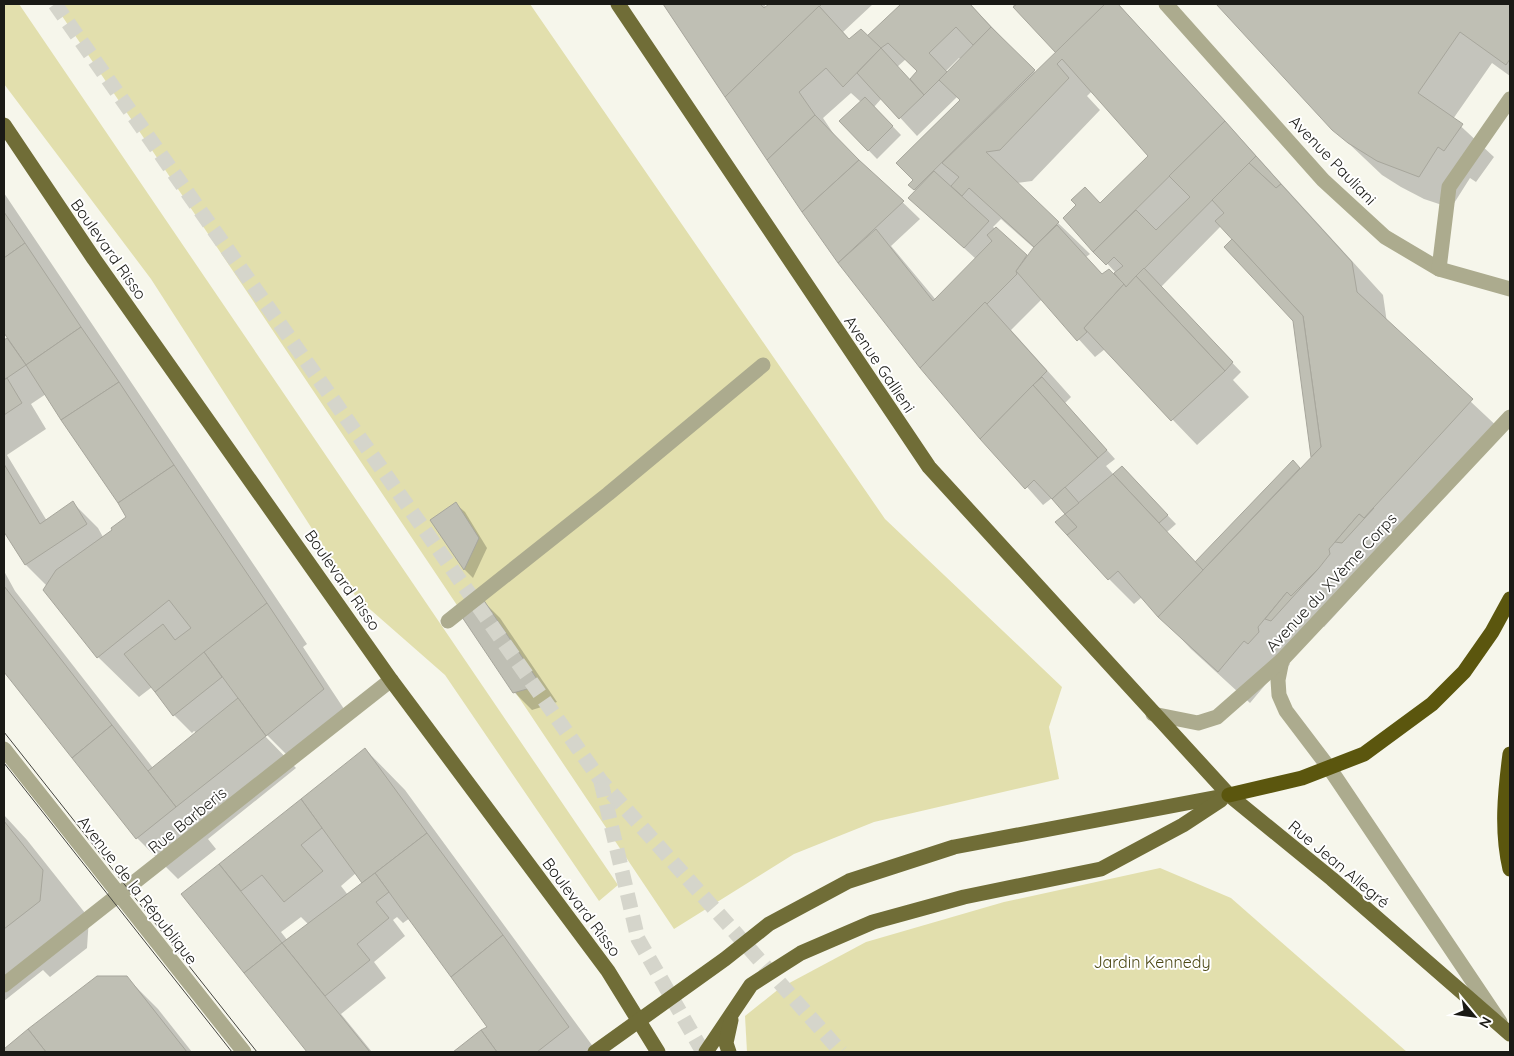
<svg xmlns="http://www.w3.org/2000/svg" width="1514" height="1056" viewBox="0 0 1514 1056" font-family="Quicksand,sans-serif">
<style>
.green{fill:#e2dfad}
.shadow{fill:#0003;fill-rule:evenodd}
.building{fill:#bfbfb4;stroke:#a7a69c}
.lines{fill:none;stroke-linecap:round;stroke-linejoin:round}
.major-tunnel{stroke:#d5d5cb;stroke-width:15;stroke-dasharray:15 8;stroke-linecap:butt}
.minor{stroke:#acab8e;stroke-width:15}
.major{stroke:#706d37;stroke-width:15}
.highway{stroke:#5b560e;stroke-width:15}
.tram{stroke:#454540;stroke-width:1}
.labels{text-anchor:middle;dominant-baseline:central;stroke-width:4;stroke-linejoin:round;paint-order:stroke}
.street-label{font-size:16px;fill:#1a1a16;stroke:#fff}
.park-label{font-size:16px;fill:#4c4814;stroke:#fff}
</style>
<rect width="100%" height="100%" fill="#f6f6eb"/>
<!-- green -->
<g class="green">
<polygon points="4,4 19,4 618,885 599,901 445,675 356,597 151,279 4,84"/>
<polygon points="54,4 530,4 885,519 1062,687 1049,727 1059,779 874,822 794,854 674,929"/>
<polygon points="1160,868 1231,898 1407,1052 747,1052 745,1016 780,988 866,942 1004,902"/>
</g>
<!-- shadow -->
<g class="shadow">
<path d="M 665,4 L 764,4 L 766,7 L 771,4 L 873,4 L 843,32 L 850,40 L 868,37 L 904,4 L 970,4 L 1036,73 L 1058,52 L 1012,4 L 1118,4 L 1383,295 L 1387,323 L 1503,432 L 1324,627 L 1320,623 L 1288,659 L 1290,664 L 1281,675 L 1276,672 L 1250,703 L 1191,649 L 1142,597 L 1134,604 L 1109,579 L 1067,514 L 1052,498 L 1043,505 L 921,368 L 839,262 ZM 959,58 L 961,59 L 948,73 L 946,71 ZM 906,59 L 919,72 L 911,81 L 897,67 ZM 1092,91 L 1150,156 L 1100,205 L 1065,218 L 1116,273 L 1114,275 L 1103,275 L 1086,257 L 1090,254 L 1017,183 L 1032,181 L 1100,110 L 1087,96 ZM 851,93 L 861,102 L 840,121 L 877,159 L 901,135 L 874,107 L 882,98 L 917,136 L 958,96 L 961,100 L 910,185 L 916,191 L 909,198 L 976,259 L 936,300 L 891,246 L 920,219 L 837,139 L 823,118 ZM 1001,219 L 1035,249 L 1027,257 L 993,227 ZM 1221,226 L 1241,247 L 1294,321 L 1312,457 L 1300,470 L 1293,462 L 1196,563 L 1167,532 L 1176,524 L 1122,468 L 1114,475 L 1106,466 L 1115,459 L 1065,403 L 1071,397 L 1011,330 L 1042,299 L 1095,357 L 1105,349 L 1197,445 L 1249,397 L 1233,380 L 1241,372 L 1161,287 Z"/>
<polygon points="1218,4 1510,4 1510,76 1492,63 1453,119 1494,157 1476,182 1470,178 1451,208 1424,199 1401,187 1382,175 1325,121"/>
<path d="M 4,193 L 307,644 L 303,647 L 348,715 L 292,760 L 266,734 L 263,734 L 296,768 L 208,839 L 216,849 L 178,879 L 137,838 L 4,671 L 4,571 L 15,591 L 153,768 L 197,733 L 194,731 L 192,733 L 174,715 L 152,687 L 139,697 L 98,657 L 47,586 L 26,565 L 4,530 L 4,340 L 7,340 L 13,344 L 4,330 ZM 46,394 L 128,517 L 103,537 L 98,528 L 73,503 L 47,521 L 7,455 L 46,429 L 31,404 Z"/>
<polygon points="456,504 465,512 487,548 473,578 465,570 431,520"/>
<polygon points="483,601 500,618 557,702 532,710 514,692"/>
<path d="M 365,749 L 405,790 L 597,1052 L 455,1052 L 489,1027 L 410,918 L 403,923 L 397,917 L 393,920 L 405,936 L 374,962 L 386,978 L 341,1014 L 372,1052 L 309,1052 L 183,895 ZM 356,873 L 363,883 L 348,895 L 341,886 ZM 301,917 L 309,925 L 288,941 L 281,932 Z"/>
<polygon points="4,815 27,840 89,918 87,948 50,977 43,970 4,1001"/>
<polygon points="97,977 126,977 158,1009 192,1052 4,1052"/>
</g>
<!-- building -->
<g class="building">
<polygon points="663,4 760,4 764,8 769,4 822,4 725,97"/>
<polygon points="901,4 970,4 991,27 973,45 956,27 929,53 947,72 924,95 910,79 917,71 888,43 881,48 867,36"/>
<polygon points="1017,4 1105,4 1056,53 1013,7"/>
<polygon points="1105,4 1118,4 1225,121 1093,252 1063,218 1076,205 1071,200 1085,187 1100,203 1148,156 1062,59 1057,64 1069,78 1000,150 986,152 1059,222 1034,247 969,188 962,196 951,186 959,177 942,163"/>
<polygon points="1216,4 1510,4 1510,59 1506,65 1460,32 1418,93 1463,124 1444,151 1438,147 1419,177 1377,161 1348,143 1332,130"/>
<polygon points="819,6 849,39 861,29 881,48 843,87 826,68 799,92 815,115 767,160 725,97"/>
<polygon points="991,27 1035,70 914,190 908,185 913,180 896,163 960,100 939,80"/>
<polygon points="881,48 924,95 899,119 857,73"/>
<polygon points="865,97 893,126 868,151 839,121"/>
<polygon points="815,115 859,160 802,212 767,160"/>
<polygon points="1225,121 1256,156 1126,287 1114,273 1123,266 1114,257 1106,265 1093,252 1136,210 1156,230 1190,197 1169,176"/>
<polygon points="1256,156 1281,184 1276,188 1249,163"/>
<polygon points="859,160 904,201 838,263 802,212"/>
<polygon points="1249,163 1276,188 1281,184 1352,262 1357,292 1473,399 1364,518 1359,514 1329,549 1330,554 1319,568 1291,596 1287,592 1258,627 1259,632 1248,644 1244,641 1218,672 1158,617 1321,447 1303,316 1215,221 1224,213 1212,200"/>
<polygon points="934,171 989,221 964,248 908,198"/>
<polygon points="4,212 25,243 4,258"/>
<polygon points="1057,225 1102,274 1109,269 1124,284 1084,328 1087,332 1077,341 1016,271 1034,247"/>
<polygon points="996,227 1027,255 1016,271 1017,274 987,304 985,302 920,368 838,263 876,229 933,301 992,241 987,235"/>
<polygon points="1232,239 1303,316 1321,447 1311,457 1293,321 1224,247"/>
<polygon points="25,243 81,327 26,365 4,333 4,258"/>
<polygon points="1144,268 1233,362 1225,371 1136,276"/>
<polygon points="1136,276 1225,371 1171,421 1084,328 1124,284 1126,287"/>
<polygon points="985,302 1047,371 980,439 920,368"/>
<polygon points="81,327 119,382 61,420 26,365"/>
<polygon points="7,338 26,365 4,380 4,340"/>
<polygon points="1042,377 1107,450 1098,458 1033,385"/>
<polygon points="7,378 22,403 4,415 4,380"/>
<polygon points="119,382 174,465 118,503 61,420"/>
<polygon points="1033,385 1098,458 1052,499 1034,480 1025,489 980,439"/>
<polygon points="1293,460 1300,468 1203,570 1195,562"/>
<polygon points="4,464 40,524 73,501 87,524 25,565 4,532"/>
<polygon points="174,465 267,603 155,692 124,654 163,624 175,640 191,628 169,600 97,658 43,590 56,570 112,530 111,528 126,517 118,503"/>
<polygon points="1122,466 1168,515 1159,523 1113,474"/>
<polygon points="1113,474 1203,570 1158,617 1118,571 1108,580 1067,535 1077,527 1065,514"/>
<polygon points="1065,487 1079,503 1065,514 1052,499"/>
<polygon points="456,502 479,538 464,570 430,520"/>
<polygon points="1374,508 1342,543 1335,542 1359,514 1364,518"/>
<polygon points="1065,514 1077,527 1067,535 1055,522"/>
<polygon points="1319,568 1271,621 1265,619 1287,592 1291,596"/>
<polygon points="4,586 112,725 72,758 4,672"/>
<polygon points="483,599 541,685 513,693 460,614"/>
<polygon points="267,603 324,689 266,736 204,652"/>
<polygon points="204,652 222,677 173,716 155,692"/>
<polygon points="238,698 266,736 176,807 148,771"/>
<polygon points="112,725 176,807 136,839 72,758"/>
<polygon points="365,748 427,833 362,883 301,799"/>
<polygon points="301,799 322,828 301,845 323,871 284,902 262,875 241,891 219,864"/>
<polygon points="4,821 43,870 40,901 4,929"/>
<polygon points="427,833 503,935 451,977 375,873"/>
<polygon points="219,864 282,943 244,973 181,894"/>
<polygon points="375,873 389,892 376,902 389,918 357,944 370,960 325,996 282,943"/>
<polygon points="503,935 569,1027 537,1052 497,1052 481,1030 487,1027 451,977"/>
<polygon points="282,943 370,1052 307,1052 244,973"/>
<polygon points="97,976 127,976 187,1052 46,1052 28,1029"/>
<polygon points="28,1029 46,1052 4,1052 4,1049"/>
<polygon points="481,1030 497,1052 453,1052"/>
</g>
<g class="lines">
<!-- major-tunnel -->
<g class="major-tunnel">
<polyline points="55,4 601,781 841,1052"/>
<polyline points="601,782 638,939 703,1052"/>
</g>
<!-- minor -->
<g class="minor">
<polyline points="1166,4 1323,180 1385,237 1439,269 1510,289"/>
<polyline points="1439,269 1449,187 1510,99"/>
<polyline points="448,621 608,494 763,365"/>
<polyline points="1282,660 1278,680 1279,695 1286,711 1330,769 1500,1022"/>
<polyline points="1153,714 1198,723 1217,717 1282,660 1510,417"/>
<polyline points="4,749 244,1052"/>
<polyline points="4,985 391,680"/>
</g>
<!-- major -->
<g class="major">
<polyline points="618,4 929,467 1229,795 1332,879 1510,1034"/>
<polyline points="4,125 94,259 391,680 608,971 658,1052"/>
<polyline points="595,1052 725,959 769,924 849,881 954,847 1229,795"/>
<polyline points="706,1052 751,985 801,953 873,922 964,897 1101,869 1183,825 1221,800"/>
<polyline points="729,1052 726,1043 731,1020"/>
</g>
<!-- highway -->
<g class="highway">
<path d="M 1510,754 C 1505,792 1501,831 1510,869"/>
<polyline points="1229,795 1302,778 1364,754 1432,704 1464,672 1492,632 1510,599"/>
</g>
<!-- tram -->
<g class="tram">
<polyline points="4,732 257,1052"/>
<polyline points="4,763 232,1052"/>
</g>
</g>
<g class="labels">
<!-- street labels -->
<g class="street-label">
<text transform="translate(1333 160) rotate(46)">Avenue Pauliani</text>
<text transform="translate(109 249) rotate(55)">Boulevard Risso</text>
<text transform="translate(880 364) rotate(56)">Avenue Gallieni</text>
<text transform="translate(343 580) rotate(55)">Boulevard Risso</text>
<text transform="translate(1331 582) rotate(-47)">Avenue du XVème Corps</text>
<text transform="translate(187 820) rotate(-39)">Rue Barberis</text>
<text transform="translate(1339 864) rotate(40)">Rue Jean Allegré</text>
<text transform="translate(138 890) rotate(52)">Avenue de la République</text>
<text transform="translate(582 907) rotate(53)">Boulevard Risso</text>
</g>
<!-- park labels -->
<g class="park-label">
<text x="1152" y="962">Jardin Kennedy</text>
</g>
</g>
<!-- border -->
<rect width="1514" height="1056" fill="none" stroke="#1a1a16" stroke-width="10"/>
<!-- north arrow -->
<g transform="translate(1474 1016) rotate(119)" stroke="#ffffff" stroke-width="4" paint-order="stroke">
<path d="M0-4L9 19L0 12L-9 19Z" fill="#1a1a16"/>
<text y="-8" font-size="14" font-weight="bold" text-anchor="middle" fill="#1a1a16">N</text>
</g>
</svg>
